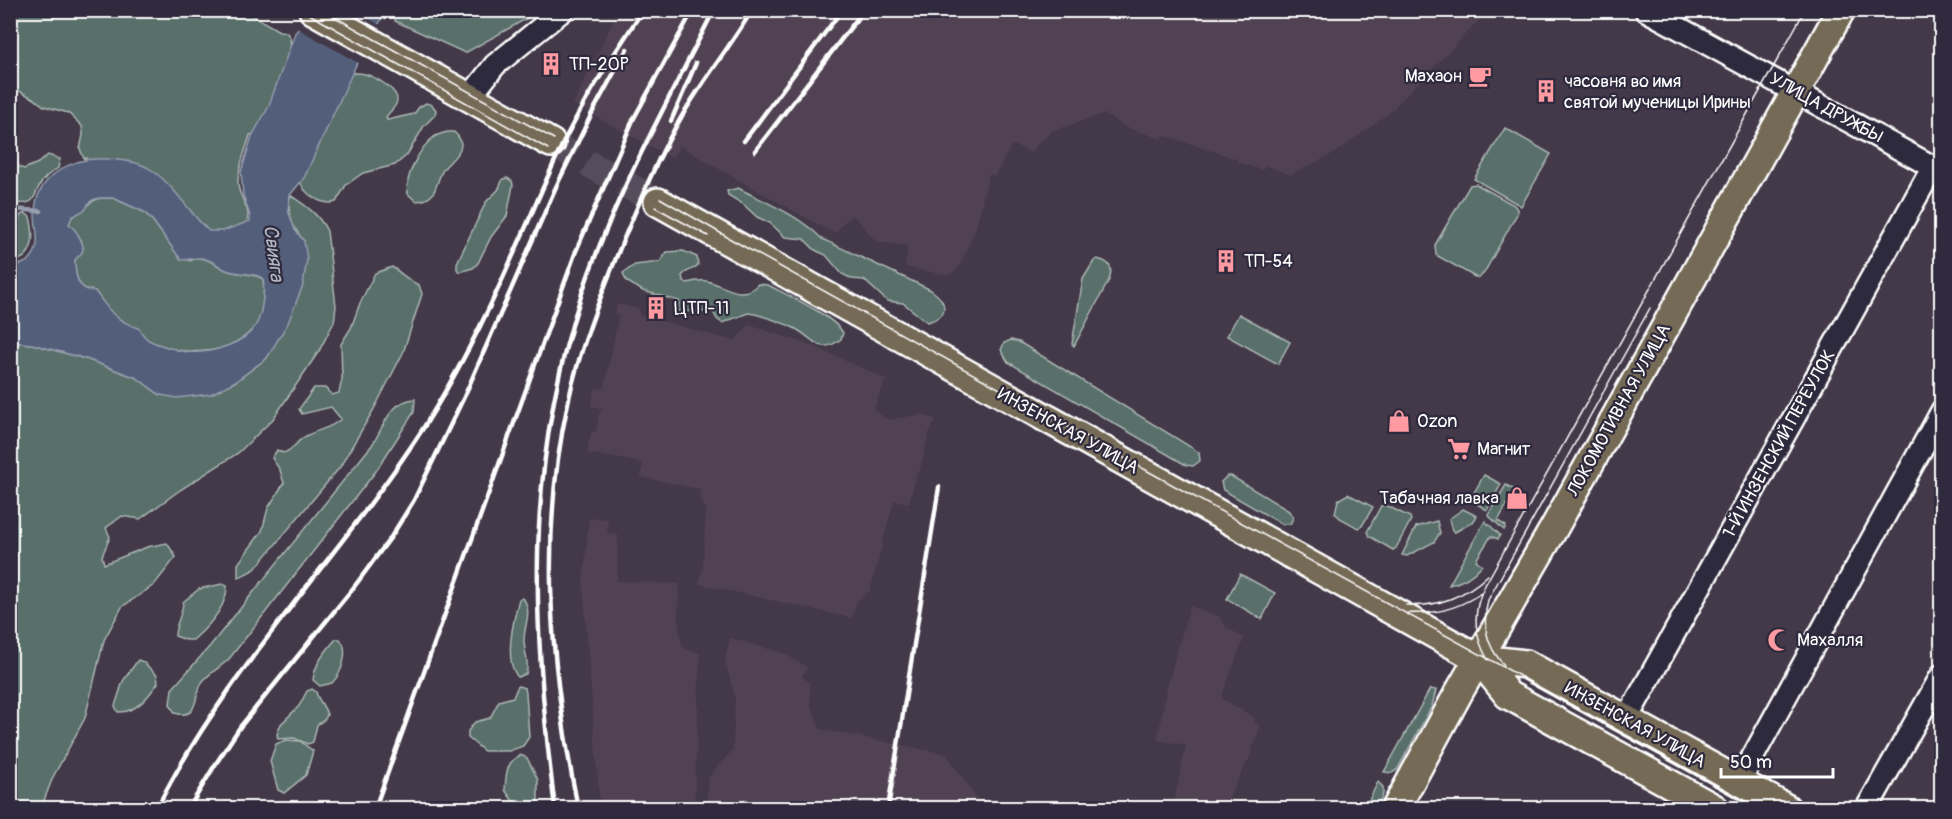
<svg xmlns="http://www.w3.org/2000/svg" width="1952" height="819" viewBox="0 0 1952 819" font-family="Pangolin,sans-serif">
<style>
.built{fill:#514352}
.green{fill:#596f69;stroke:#acb7b4;stroke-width:1.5}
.water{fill:#525e7a;stroke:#979eaf;stroke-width:1.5;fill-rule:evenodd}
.pier{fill:#433949}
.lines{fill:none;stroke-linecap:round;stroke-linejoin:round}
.stream{stroke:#979eaf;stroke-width:4.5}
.major-tunnel{stroke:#564d5b;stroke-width:27;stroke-dasharray:27 14;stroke-linecap:butt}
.minor-casing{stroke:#fff;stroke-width:26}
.major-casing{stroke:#fff;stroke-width:32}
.minor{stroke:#2f2a3d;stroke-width:21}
.major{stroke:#756a55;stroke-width:27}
.tram{stroke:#fff;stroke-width:1.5}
.rail{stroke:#fff;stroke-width:4.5}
.labels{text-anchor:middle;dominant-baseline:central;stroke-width:4.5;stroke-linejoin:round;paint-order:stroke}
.poi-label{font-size:18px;fill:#fff;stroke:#2f2a3d;text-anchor:start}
.street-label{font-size:18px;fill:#fff;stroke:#2f2a3d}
.water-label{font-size:20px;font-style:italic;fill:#b1b7c3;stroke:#2f2a3d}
</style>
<rect width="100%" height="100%" fill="#433949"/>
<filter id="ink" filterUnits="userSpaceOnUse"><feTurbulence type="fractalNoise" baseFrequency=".0167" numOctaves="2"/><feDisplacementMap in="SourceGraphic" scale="12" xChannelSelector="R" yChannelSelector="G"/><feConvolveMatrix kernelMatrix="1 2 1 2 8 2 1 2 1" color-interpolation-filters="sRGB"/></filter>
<g filter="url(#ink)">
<!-- built -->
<g class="built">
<polygon points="618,11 618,10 1488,11 1389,113 1336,152 1290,175 1265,165 1263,170 1237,162 1237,159 1163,135 1162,139 1128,128 1104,114 1052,131 1039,143 1031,153 1012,144 995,176 989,174 975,230 961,263 958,269 950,275 947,275 905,267 908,246 877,242 853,215 844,222 835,234 740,181 680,146 672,158 573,104"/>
<polygon points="617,304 640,309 639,315 734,341 749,325 811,345 886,379 873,410 888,420 923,414 936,420 929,433 919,473 917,472 909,503 894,500 870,591 856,602 852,618 699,584 703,564 706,508 700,499 700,489 641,477 643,463 587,453 591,432 596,432 599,413 601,413 602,408 591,406 595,388 604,389 619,315 615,314"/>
<polygon points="589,518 608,519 607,533 618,534 617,581 679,584 678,619 681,642 685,649 700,653 694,808 600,808 583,584"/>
<polygon points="1190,606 1220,617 1226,627 1244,638 1221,698 1255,718 1254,723 1260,726 1250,757 1223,808 1173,808 1186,745 1157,740 1168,683"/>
<polygon points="730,638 783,653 807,667 802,677 810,683 810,702 820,729 946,754 984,808 706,808 709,776 733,750 735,698 725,660"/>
</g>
<!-- green -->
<g class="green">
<path d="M 10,11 L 245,11 L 279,31 L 286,32 L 290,37 L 291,50 L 261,132 L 250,135 C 246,150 238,166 238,182 C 237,196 252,208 247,221 L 243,226 L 213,236 L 92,166 L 86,158 L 84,159 L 80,149 L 83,135 L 82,126 L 68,113 L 44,106 L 33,98 L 11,87 Z"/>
<polygon points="396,11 396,10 540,11 465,53 395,21"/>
<path d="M 351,73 C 356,73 360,73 365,74 C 375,77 399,90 397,101 C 396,108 389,112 386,117 L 387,120 L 414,114 L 419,107 L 426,103 L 432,105 L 436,110 L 435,115 L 424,126 L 407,155 L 395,165 L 363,173 L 346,185 L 336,202 C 322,206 302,194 300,179 Z"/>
<polygon points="1505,128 1551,154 1521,206 1474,179"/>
<path d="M 448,132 L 454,132 C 470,146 455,156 445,167 C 434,180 440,201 416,201 L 408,194 C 404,177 420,147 434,137 C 439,134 444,133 448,132 Z"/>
<path d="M 10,150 L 15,155 L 19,167 L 24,169 L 38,163 L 48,155 L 60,159 L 58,168 C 54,171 49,174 46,177 C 29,194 43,206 11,203 Z"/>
<polygon points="507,178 512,181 513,185 507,216 491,237 478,263 473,268 459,272 457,269 457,263 486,202 498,190 503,179"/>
<polygon points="1476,184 1514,205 1517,209 1517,214 1484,273 1479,278 1475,277 1436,255 1435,245 1470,185"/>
<path d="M 738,188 C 767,203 799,215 822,239 L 931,290 C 948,302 950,316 927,322 L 903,303 L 887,301 L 864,280 L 852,279 L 842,274 L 826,255 L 815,250 L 804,239 L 785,237 L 770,223 L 757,217 L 743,204 L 728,195 L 727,191 Z"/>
<path d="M 290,195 C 305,205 319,214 327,231 L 336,306 L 334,322 L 319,351 L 273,419 L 238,453 L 180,490 L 140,519 L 122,516 L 106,528 L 110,537 L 102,556 L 104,564 L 147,547 L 167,543 L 176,557 L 154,585 L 122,607 L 104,640 L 85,718 L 53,777 L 41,808 L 11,808 L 10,342 L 32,344 L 86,359 L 137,378 L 160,395 L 211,394 L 236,381 L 267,358 L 304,241 C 291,225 287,215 290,195 Z"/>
<path d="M 101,198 L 113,198 L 144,212 L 153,221 L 177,254 L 190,261 C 193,259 196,258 199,258 C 209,258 217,266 226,270 C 238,275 252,272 263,279 C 265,290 262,319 255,327 C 229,356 185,357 152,342 C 141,337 119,322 111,313 C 105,306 100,298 95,291 C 77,291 75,275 75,260 C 77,257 81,255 82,252 C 86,243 74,229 69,224 L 72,216 C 84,212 88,200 101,198 Z"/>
<path d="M 25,213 L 30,217 C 35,236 35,259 11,262 L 11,234 L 21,215 Z"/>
<path d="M 683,251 L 697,257 L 698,265 C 693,271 686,270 682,276 L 683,280 L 687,283 C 694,281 700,280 707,281 C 724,285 743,302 758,284 L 768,285 C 787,295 834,316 843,333 L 841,339 C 820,356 813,338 796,329 C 783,322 769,318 755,314 L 748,313 L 722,323 L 717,319 L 713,312 L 678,311 L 679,301 L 643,291 L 626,281 L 623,273 L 635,265 L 660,262 L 667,252 Z"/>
<path d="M 1097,259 C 1111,262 1113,268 1109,280 L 1074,346 L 1072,344 L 1083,279 L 1094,261 Z"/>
<path d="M 392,267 C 403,274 407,280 419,285 L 422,294 L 403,353 L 374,409 L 340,467 L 255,569 L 238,578 L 238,564 L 262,531 L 268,508 L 284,483 L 280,470 L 272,458 L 277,450 L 283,453 C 294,450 296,441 306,436 C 318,429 331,429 341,419 L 331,407 L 302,414 L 299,409 L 314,388 L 325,388 L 332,395 L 339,393 L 342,379 L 341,344 L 351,328 L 360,303 L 375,273 Z"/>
<polygon points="1239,314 1290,342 1278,364 1227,336"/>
<polygon points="1011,340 1019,342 1194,449 1199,453 1200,461 1193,466 1186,465 1008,362 1001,350 1004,343"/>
<path d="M 415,399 L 414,412 L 376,471 L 229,659 C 222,666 208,674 203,681 C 193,695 200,720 175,713 L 170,704 L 172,689 L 210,646 L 372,445 C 384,427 389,401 415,399 Z"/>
<polygon points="1484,475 1501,484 1487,510 1470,500"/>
<polygon points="1227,476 1231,476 1289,511 1293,518 1290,524 1282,524 1223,490 1221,482"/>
<polygon points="1506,485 1515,490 1498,521 1506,526 1504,530 1488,515"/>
<polygon points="1348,494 1373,507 1362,526 1358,528 1340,518 1335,513 1338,500"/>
<polygon points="1385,505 1410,517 1411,520 1396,548 1393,550 1369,536 1367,532 1381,506"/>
<polygon points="1463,509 1477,516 1473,522 1455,532 1452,530 1449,519"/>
<polygon points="1437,521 1440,533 1434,542 1407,556 1402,555 1416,527"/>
<path d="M 1485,521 L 1500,535 L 1498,539 L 1491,536 L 1476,560 L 1482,565 C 1473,576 1463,582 1449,585 Z"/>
<polygon points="1240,574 1275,593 1262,619 1227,599"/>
<path d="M 222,584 L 227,586 C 227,607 208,627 193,640 L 186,640 L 175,636 C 175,624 183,614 183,602 L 199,589 Z"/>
<path d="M 523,598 C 533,612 524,625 524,640 C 524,652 530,663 526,674 L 518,677 C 503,661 514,618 519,599 Z"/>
<path d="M 336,639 L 340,639 C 350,650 342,673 332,683 L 320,686 L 313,680 C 315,663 325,652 336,639 Z"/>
<path d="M 138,660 L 143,662 L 157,675 L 158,683 C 148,697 136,713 118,712 L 115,706 L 123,681 Z"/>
<polygon points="518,686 525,688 526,693 529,737 523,746 509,751 484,751 468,738 468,731 475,722 490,718 499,701 513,697"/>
<path d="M 312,689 L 316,692 C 318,701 325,706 327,715 L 325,719 L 317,725 L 313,742 L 308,744 L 294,738 L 278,739 L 277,734 L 281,724 L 299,706 L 307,691 Z"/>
<polygon points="1430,689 1436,690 1432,706 1397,770 1392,773 1384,772"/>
<polygon points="286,740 300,741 313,751 306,775 284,793 278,790 270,761 276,744"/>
<path d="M 521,755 L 527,758 L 538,780 L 538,808 L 518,808 L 505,790 C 506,774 506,761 521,755 Z"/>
<polygon points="1378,782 1383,787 1383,794 1376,808 1365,808"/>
</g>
<!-- water -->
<path class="water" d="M 312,11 L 383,11 L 382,18 L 356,65 L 304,178 L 290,195 L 288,210 L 295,230 L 304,241 L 307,259 L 303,285 L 288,323 L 267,358 L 236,381 L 211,394 L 177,398 L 160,395 L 137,378 L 86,359 L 32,344 L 11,342 L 11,268 C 18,265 26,264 31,258 C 42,245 35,229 35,214 C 35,176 72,157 105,159 C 121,160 140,161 153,171 C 176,187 188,212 209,231 L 223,231 L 250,221 L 250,216 L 243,195 L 241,172 L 252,136 L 268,108 L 295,33 ZM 101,198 L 113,198 L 144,212 L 153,221 L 181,260 C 188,260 194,258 200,258 C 210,258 218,266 226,270 C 238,275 252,272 263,278 C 265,289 262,316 256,325 C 244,344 211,354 189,352 C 179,351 170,348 161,345 C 151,342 144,339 140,329 C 114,319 111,313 95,291 C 77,291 75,275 75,260 C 77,257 81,255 82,252 C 86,244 75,229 69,224 L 72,217 L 86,209 C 89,201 92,199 101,198 Z"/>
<!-- pier -->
<polygon class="pier" points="308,10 354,11 382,26 360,64 295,27"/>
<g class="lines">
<!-- stream -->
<polyline class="stream" points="10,209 41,211"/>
<!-- major-tunnel -->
<polyline class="major-tunnel" points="551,143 658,202"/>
<!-- minor casing -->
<g class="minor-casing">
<g id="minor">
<polyline points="1646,10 1942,172"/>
<polyline points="470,97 495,65 563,10"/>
<polyline points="1626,720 1933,167"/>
<polyline points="1739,782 1942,411"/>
<polyline points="1867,808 1942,675"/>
</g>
</g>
<!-- major casing -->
<g class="major-casing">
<g id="major">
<polyline points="313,10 551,143"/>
<polyline points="658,202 1479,659 1508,695 1714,808"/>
<polyline points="1479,659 1526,664 1786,808"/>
<polyline points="1396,808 1459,692 1554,528 1841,10"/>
</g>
</g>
<!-- minor -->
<use href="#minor" class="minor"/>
<!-- major -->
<use href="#major" class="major"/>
<!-- tram -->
<g class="tram">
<polyline points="302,10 548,149"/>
<polyline points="322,10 554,139"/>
<polyline points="660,198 734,241 1124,458 1759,808"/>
<polyline points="655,207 708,236"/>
<path d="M 1406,605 C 1436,608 1466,596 1488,575"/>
<path d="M 1408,613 C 1436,615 1462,607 1484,591"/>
<path d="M 1488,660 C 1474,636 1472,613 1484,587 L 1805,10"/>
<path d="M 1504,665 C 1487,647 1482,624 1488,600 L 1650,308"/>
</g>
<!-- rail -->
<g class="rail">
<polyline points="1045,12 1046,10"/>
<polyline points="671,121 696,63"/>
<polyline points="744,141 842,10"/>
<polyline points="755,151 864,10"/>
<path d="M 157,808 C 227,669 340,557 424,427 C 457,374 486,317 511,260 C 530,219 547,176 567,135 C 589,92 616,51 643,10"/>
<polyline points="189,808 215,765 240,727 354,587 391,537 414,500 464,397 555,189 591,115 627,49"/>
<polyline points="375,808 576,251 633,120 693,10"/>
<path d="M 555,808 C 532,629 524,468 582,293 C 615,195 667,103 714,10"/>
<path d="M 578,808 C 551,674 538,538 568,403 C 579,350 600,298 620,248 C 639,203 657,158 682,116 C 703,80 730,47 752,10"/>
<polyline points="888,808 939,487"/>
</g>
</g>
</g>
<!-- icons -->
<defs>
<g id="building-bare" transform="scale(1.8)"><path d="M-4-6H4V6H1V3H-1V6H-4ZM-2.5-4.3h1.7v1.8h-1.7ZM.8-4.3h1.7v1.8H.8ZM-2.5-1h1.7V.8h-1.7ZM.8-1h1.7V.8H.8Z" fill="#ff9aa2" stroke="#2f2a3d" stroke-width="2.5" paint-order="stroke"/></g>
<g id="cafe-bare" transform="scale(1.8)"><path d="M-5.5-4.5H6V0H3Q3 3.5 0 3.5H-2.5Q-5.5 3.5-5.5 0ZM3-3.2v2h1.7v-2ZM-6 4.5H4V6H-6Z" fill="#ff9aa2" stroke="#2f2a3d" stroke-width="2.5" paint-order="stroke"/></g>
<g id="shop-bare" transform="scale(1.8)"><path d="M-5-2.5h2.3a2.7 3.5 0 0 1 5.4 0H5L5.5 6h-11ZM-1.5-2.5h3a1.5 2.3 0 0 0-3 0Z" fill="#ff9aa2" stroke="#2f2a3d" stroke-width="2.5" paint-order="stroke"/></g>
<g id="supermarket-bare" transform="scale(1.8)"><path d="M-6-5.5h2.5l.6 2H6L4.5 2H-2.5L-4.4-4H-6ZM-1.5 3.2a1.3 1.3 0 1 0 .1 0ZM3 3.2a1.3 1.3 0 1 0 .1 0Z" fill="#ff9aa2" stroke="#2f2a3d" stroke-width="2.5" paint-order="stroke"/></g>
<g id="mosque-bare" transform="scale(1.8)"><path d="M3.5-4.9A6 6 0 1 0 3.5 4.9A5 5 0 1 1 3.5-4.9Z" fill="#ff9aa2" stroke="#2f2a3d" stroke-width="2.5" paint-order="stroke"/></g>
</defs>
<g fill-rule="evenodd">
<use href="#building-bare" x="551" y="64"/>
<use href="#cafe-bare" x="1480" y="76"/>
<use href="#building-bare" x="1546" y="91"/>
<use href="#building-bare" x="1226" y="261"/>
<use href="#building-bare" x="656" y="308"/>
<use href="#shop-bare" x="1399" y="421"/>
<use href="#supermarket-bare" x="1459" y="449"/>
<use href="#shop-bare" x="1517" y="498"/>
<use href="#mosque-bare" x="1779" y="640"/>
</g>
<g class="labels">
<!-- poi labels -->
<g class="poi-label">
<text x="569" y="64">ТП-20Р</text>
<text x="1462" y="76" text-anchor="end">Махаон</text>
<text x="1564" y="81">часовня во имя<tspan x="1564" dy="21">святой мученицы Ирины</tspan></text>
<text x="1244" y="261">ТП-54</text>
<text x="674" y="308">ЦТП-11</text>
<text x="1417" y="421">Ozon</text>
<text x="1477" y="449">Магнит</text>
<text x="1499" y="498" text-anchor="end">Табачная лавка</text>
<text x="1797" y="640">Махалля</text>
</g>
<!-- street labels -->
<g class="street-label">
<text transform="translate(1826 108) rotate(29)">УЛИЦА ДРУЖБЫ</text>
<text transform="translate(1619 410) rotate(-61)">ЛОКОМОТИВНАЯ УЛИЦА</text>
<text transform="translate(1068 431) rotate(29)">ИНЗЕНСКАЯ УЛИЦА</text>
<text transform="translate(1779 444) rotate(-61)">1-Й ИНЗЕНСКИЙ ПЕРЕУЛОК</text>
<text transform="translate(1635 725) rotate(29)">ИНЗЕНСКАЯ УЛИЦА</text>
</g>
<!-- water labels -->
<g class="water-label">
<text transform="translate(274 253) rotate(83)">Свияга</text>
</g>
</g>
<!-- margin -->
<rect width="1952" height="819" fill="none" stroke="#2f2a3d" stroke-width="36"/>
<rect x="18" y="18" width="1916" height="783" fill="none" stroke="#fff" stroke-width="2" filter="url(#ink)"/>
<!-- scale -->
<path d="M1721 768v9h112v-9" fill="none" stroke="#ffffff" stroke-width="3"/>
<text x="1730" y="768" font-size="18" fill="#ffffff" stroke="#2f2a3d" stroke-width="4.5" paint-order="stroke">50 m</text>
</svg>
